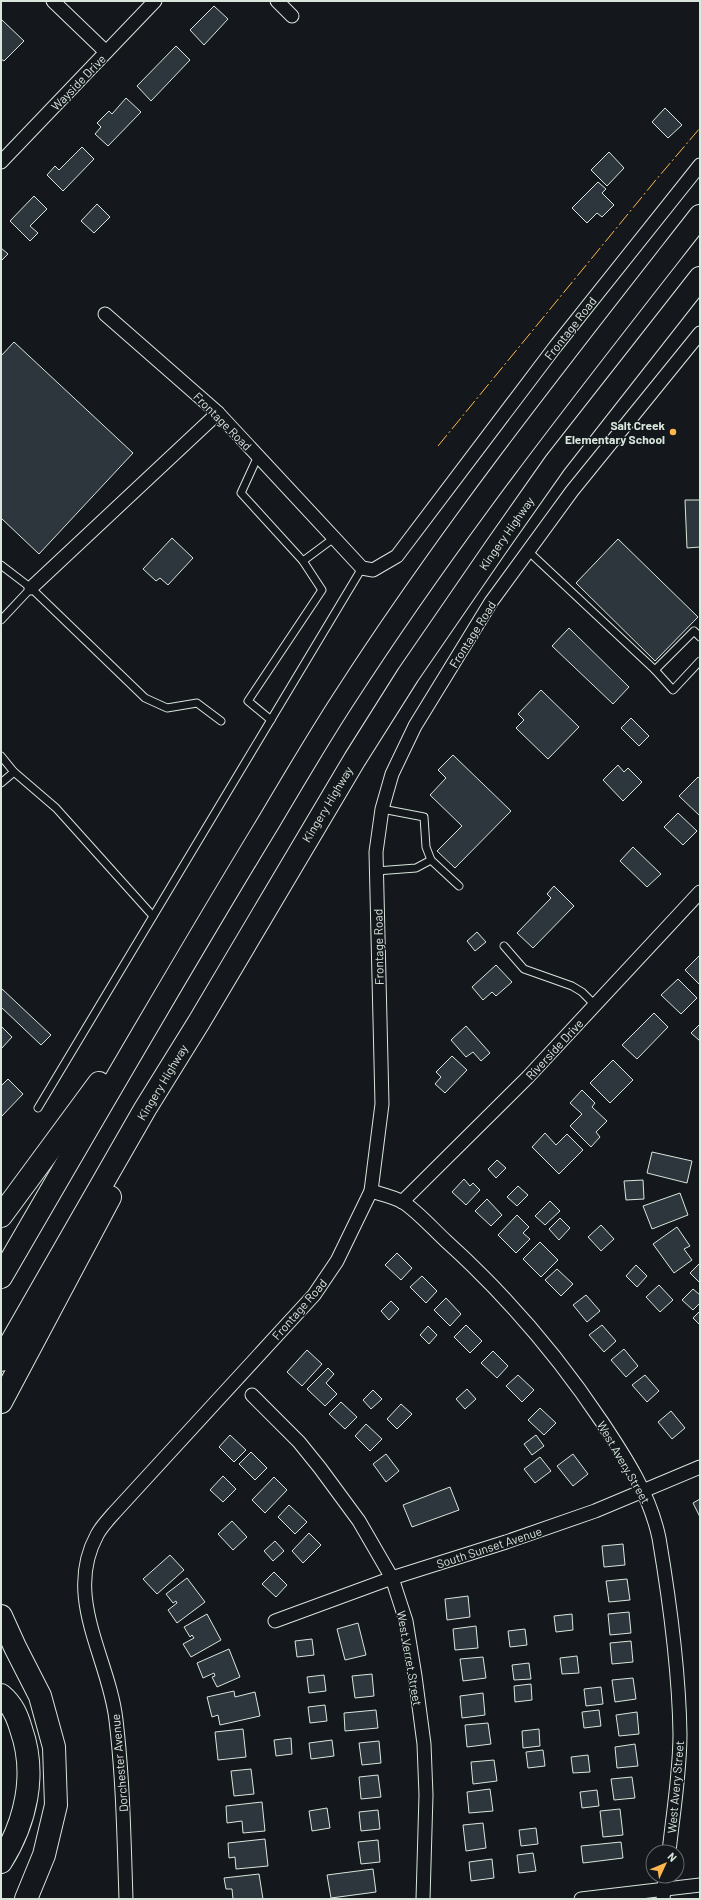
<svg xmlns="http://www.w3.org/2000/svg" width="701" height="1900" viewBox="0 0 701 1900" font-family="Barlow,sans-serif">
<style>
.building{fill:#2c363c;stroke:#d8e6dc}
.lines{fill:none;stroke-linecap:round;stroke-linejoin:round}
.service-casing{stroke:#d8e6dc;stroke-width:9}
.minor-casing{stroke:#d8e6dc;stroke-width:15}
.trunk-casing{stroke:#d8e6dc;stroke-width:24}
.service{stroke:#14181c;stroke-width:7}
.minor{stroke:#14181c;stroke-width:13}
.trunk{stroke:#14181c;stroke-width:22}
.power{stroke:#ffb74d;stroke-width:1;stroke-dasharray:14 3 2 3;stroke-linecap:butt}
.poi-dot{fill:#ffb74d;stroke:#14181c;stroke-width:1.5}
.labels{text-anchor:middle;dominant-baseline:central;stroke-width:3;stroke-linejoin:round;paint-order:stroke}
.street-label{font-size:12px;fill:#d8e6dc;stroke:#14181c}
.poi-label{font-size:12px;font-weight:bold;fill:#d8e6dc;stroke:#14181c;text-anchor:end}
</style>
<rect width="100%" height="100%" fill="#14181c"/>
<!-- building -->
<g class="building">
<polygon points="214,6 228,19 204,45 190,30"/>
<polygon points="1,19 24,41 4,61 1,59"/>
<polygon points="176,46 190,60 151,101 137,86"/>
<polygon points="126,98 141,112 108,146 95,134 101,127 97,123 109,111 112,114"/>
<polygon points="665,108 682,125 668,138 652,122"/>
<polygon points="82,147 94,159 63,191 47,175 55,166 59,170"/>
<polygon points="609,152 624,168 607,186 591,170"/>
<polygon points="598,182 606,189 602,193 614,205 602,217 597,213 587,223 572,208"/>
<polygon points="34,196 47,209 30,226 38,233 30,241 10,221"/>
<polygon points="97,204 110,217 94,233 81,221"/>
<polygon points="1,248 8,254 1,261"/>
<polygon points="14,342 133,453 39,554 1,518 1,356"/>
<polygon points="685,500 700,500 700,547 687,548"/>
<polygon points="172,538 193,558 168,585 160,578 156,581 143,569"/>
<polygon points="618,539 698,617 655,661 576,583"/>
<polygon points="569,628 629,687 613,704 552,646"/>
<polygon points="541,690 579,727 548,759 516,728 524,720 518,714"/>
<polygon points="631,718 649,736 639,746 621,728"/>
<polygon points="453,755 511,811 455,868 437,851 462,826 430,795 446,778 438,770"/>
<polygon points="618,765 624,772 628,768 642,782 623,801 603,780"/>
<polygon points="698,777 700,779 700,816 679,796"/>
<polygon points="678,813 697,831 683,845 664,827"/>
<polygon points="633,847 661,874 647,887 620,861"/>
<polygon points="554,886 574,906 533,948 517,933 551,898 547,894"/>
<polygon points="477,932 486,942 475,951 467,941"/>
<polygon points="700,955 700,985 685,970"/>
<polygon points="496,965 512,982 496,996 492,992 483,1000 472,987"/>
<polygon points="678,979 697,998 681,1014 661,995"/>
<polygon points="1,988 51,1035 41,1045 1,1007"/>
<polygon points="654,1013 668,1027 637,1059 622,1045"/>
<polygon points="700,1024 700,1041 691,1033"/>
<polygon points="1,1026 12,1037 1,1049"/>
<polygon points="466,1026 490,1053 481,1061 473,1052 466,1057 451,1040"/>
<polygon points="452,1056 467,1070 445,1093 435,1084 441,1077 436,1072"/>
<polygon points="613,1060 633,1080 610,1103 590,1083"/>
<polygon points="8,1079 23,1094 1,1117 1,1086"/>
<polygon points="582,1090 595,1103 592,1107 607,1121 596,1132 600,1137 591,1147 570,1126 582,1114 570,1103"/>
<polygon points="545,1133 556,1145 567,1134 583,1150 559,1174 532,1147"/>
<polygon points="652,1152 692,1161 687,1183 647,1173"/>
<polygon points="497,1160 506,1168 496,1178 488,1169"/>
<polygon points="464,1179 470,1186 473,1183 480,1190 466,1205 452,1192"/>
<polygon points="643,1180 644,1199 626,1200 624,1181"/>
<polygon points="518,1186 528,1195 517,1206 507,1197"/>
<polygon points="680,1193 688,1215 652,1229 643,1206"/>
<polygon points="487,1199 502,1215 491,1226 475,1211"/>
<polygon points="550,1201 560,1211 545,1225 535,1216"/>
<polygon points="517,1215 529,1227 523,1233 530,1239 516,1253 498,1235"/>
<polygon points="560,1218 570,1228 559,1240 549,1229"/>
<polygon points="601,1225 614,1239 601,1251 588,1237"/>
<polygon points="677,1227 690,1246 684,1249 692,1260 674,1273 653,1244"/>
<polygon points="540,1242 558,1260 541,1277 523,1259"/>
<polygon points="397,1253 412,1268 401,1280 385,1265"/>
<polygon points="700,1263 700,1283 690,1273"/>
<polygon points="636,1265 647,1276 637,1287 626,1276"/>
<polygon points="557,1269 573,1284 561,1296 545,1280"/>
<polygon points="422,1276 437,1291 426,1303 410,1287"/>
<polygon points="659,1285 673,1300 660,1312 646,1297"/>
<polygon points="693,1289 700,1295 700,1303 693,1310 682,1300"/>
<polygon points="586,1295 600,1311 587,1322 573,1305"/>
<polygon points="446,1298 461,1314 450,1326 434,1310"/>
<polygon points="391,1301 399,1309 389,1320 381,1311"/>
<polygon points="700,1311 700,1325 693,1318"/>
<polygon points="466,1325 482,1341 470,1353 454,1337"/>
<polygon points="602,1325 616,1341 604,1352 589,1335"/>
<polygon points="428,1326 437,1335 429,1344 420,1335"/>
<polygon points="624,1349 638,1366 626,1377 611,1360"/>
<polygon points="307,1350 322,1364 302,1386 287,1372"/>
<polygon points="493,1351 508,1366 497,1378 481,1363"/>
<polygon points="328,1368 334,1374 326,1383 337,1394 325,1406 307,1389"/>
<polygon points="518,1375 534,1390 522,1402 506,1386"/>
<polygon points="645,1375 659,1391 647,1402 632,1385"/>
<polygon points="467,1389 476,1399 465,1409 456,1399"/>
<polygon points="373,1390 382,1399 371,1409 363,1400"/>
<polygon points="341,1402 357,1417 345,1429 329,1414"/>
<polygon points="401,1404 412,1414 397,1429 387,1419"/>
<polygon points="540,1408 556,1423 544,1435 528,1420"/>
<polygon points="671,1411 685,1428 672,1439 658,1422"/>
<polygon points="366,1424 382,1439 370,1451 355,1436"/>
<polygon points="230,1435 246,1450 234,1462 219,1447"/>
<polygon points="536,1435 544,1446 532,1455 524,1444"/>
<polygon points="251,1452 267,1468 255,1480 239,1464"/>
<polygon points="386,1454 399,1471 386,1482 373,1464"/>
<polygon points="573,1454 588,1474 573,1486 557,1466"/>
<polygon points="540,1457 551,1471 535,1483 524,1469"/>
<polygon points="223,1476 236,1489 223,1502 210,1490"/>
<polygon points="274,1477 287,1490 265,1513 252,1500"/>
<polygon points="450,1487 459,1510 412,1527 403,1505"/>
<polygon points="700,1499 700,1517 693,1503"/>
<polygon points="289,1505 307,1522 295,1534 278,1517"/>
<polygon points="232,1521 247,1537 233,1550 218,1534"/>
<polygon points="309,1533 321,1545 303,1563 292,1551"/>
<polygon points="275,1541 284,1551 273,1561 264,1551"/>
<polygon points="623,1544 625,1565 604,1567 602,1546"/>
<polygon points="170,1555 184,1570 157,1594 143,1579"/>
<polygon points="274,1572 287,1585 276,1597 262,1584"/>
<polygon points="187,1578 205,1602 177,1623 168,1610 177,1603 176,1601 173,1603 166,1594"/>
<polygon points="627,1579 630,1600 609,1602 606,1581"/>
<polygon points="468,1596 470,1617 447,1620 445,1599"/>
<polygon points="629,1612 631,1633 610,1635 608,1614"/>
<polygon points="207,1614 221,1640 191,1657 183,1644 194,1638 192,1635 190,1637 184,1627"/>
<polygon points="572,1614 573,1630 556,1632 554,1616"/>
<polygon points="358,1623 366,1655 345,1660 337,1629"/>
<polygon points="476,1626 478,1648 455,1650 453,1629"/>
<polygon points="525,1629 527,1645 510,1647 508,1631"/>
<polygon points="312,1639 314,1655 297,1657 295,1641"/>
<polygon points="631,1641 633,1662 612,1664 610,1643"/>
<polygon points="229,1649 240,1677 217,1687 212,1677 215,1676 214,1673 203,1678 197,1663"/>
<polygon points="577,1656 579,1673 562,1674 560,1658"/>
<polygon points="483,1657 486,1678 463,1681 460,1659"/>
<polygon points="529,1663 531,1679 514,1680 512,1665"/>
<polygon points="372,1674 374,1696 355,1698 352,1676"/>
<polygon points="324,1675 326,1691 309,1693 307,1677"/>
<polygon points="633,1678 636,1699 615,1702 612,1680"/>
<polygon points="531,1684 532,1700 515,1702 514,1686"/>
<polygon points="601,1687 603,1704 586,1706 584,1689"/>
<polygon points="234,1691 235,1697 255,1692 260,1716 220,1725 218,1715 212,1717 207,1697"/>
<polygon points="483,1693 485,1715 462,1718 460,1696"/>
<polygon points="325,1705 327,1721 310,1723 308,1707"/>
<polygon points="376,1710 378,1728 345,1731 344,1713"/>
<polygon points="599,1710 601,1726 584,1728 582,1712"/>
<polygon points="637,1712 639,1734 619,1736 616,1715"/>
<polygon points="488,1723 491,1744 467,1747 465,1725"/>
<polygon points="243,1729 246,1757 218,1760 215,1732"/>
<polygon points="539,1729 540,1746 523,1748 522,1731"/>
<polygon points="291,1738 292,1754 276,1756 274,1740"/>
<polygon points="332,1740 334,1756 311,1759 309,1743"/>
<polygon points="379,1741 381,1763 362,1765 359,1743"/>
<polygon points="635,1744 638,1766 617,1768 615,1747"/>
<polygon points="543,1750 545,1766 528,1768 526,1752"/>
<polygon points="588,1755 590,1772 573,1773 571,1757"/>
<polygon points="494,1760 497,1781 473,1784 471,1762"/>
<polygon points="251,1769 254,1794 234,1796 231,1771"/>
<polygon points="378,1775 381,1797 361,1799 359,1777"/>
<polygon points="632,1777 635,1798 614,1800 611,1779"/>
<polygon points="490,1789 493,1811 469,1813 467,1792"/>
<polygon points="597,1790 599,1806 582,1808 580,1792"/>
<polygon points="262,1802 265,1831 243,1833 242,1821 227,1823 226,1806"/>
<polygon points="327,1808 330,1828 312,1831 309,1811"/>
<polygon points="620,1809 623,1835 603,1837 600,1811"/>
<polygon points="378,1810 380,1829 361,1831 359,1812"/>
<polygon points="483,1823 486,1848 466,1851 463,1825"/>
<polygon points="536,1828 538,1844 521,1846 519,1830"/>
<polygon points="265,1839 268,1866 236,1869 235,1857 229,1858 228,1843"/>
<polygon points="378,1840 380,1862 361,1864 358,1842"/>
<polygon points="621,1842 623,1858 583,1863 581,1846"/>
<polygon points="533,1853 536,1871 519,1873 517,1855"/>
<polygon points="492,1859 494,1878 471,1881 469,1862"/>
<polygon points="373,1869 376,1892 331,1898 327,1875"/>
<polygon points="259,1874 263,1899 233,1899 232,1889 226,1889 224,1878"/>
</g>
<g class="lines">
<!-- service casing -->
<g class="service-casing">
<g id="service">
<polyline points="258,456 241,493 303,561 322,590 248,701 271,720"/>
<polyline points="528,551 655,670 694,631 700,637"/>
<polyline points="303,561 334,538"/>
<polyline points="1,565 31,588 145,698 167,708 197,703 221,721"/>
<polyline points="1,620 31,588"/>
<polyline points="655,670 673,690 700,661"/>
<polyline points="1,756 14,772"/>
<polyline points="1,783 14,772 56,808 153,916"/>
<polyline points="382,809 424,817 426,847 431,860 459,886"/>
<polyline points="376,871 416,868 431,860"/>
<polyline points="504,946 524,969 572,986 582,992 595,1005"/>
<polyline points="38,1108 362,568"/>
</g>
</g>
<!-- minor casing -->
<g class="minor-casing">
<g id="minor">
<polyline points="53,1 106,52"/>
<polyline points="277,1 292,16"/>
<polyline points="1,162 155,1"/>
<polyline points="105,314 218,413 362,568 373,570 397,556 555,347 700,165"/>
<polyline points="31,588 218,413"/>
<path d="M 371,1191 C 381,1194 394,1197 403,1202 C 418,1212 432,1228 446,1241 C 507,1296 556,1353 602,1422 C 626,1458 650,1495 659,1538 C 670,1603 679,1668 680,1734 C 680,1774 673,1813 669,1852"/>
<polyline points="402,1202 528,1077 700,892"/>
<polyline points="252,1395 299,1442 320,1468 359,1521 392,1578 406,1621 415,1676 424,1744 426,1795 423,1899"/>
<polyline points="275,1621 392,1578 506,1542 595,1511 700,1467"/>
<path d="M 126,1899 C 124,1839 123,1779 116,1720 C 109,1658 63,1597 97,1535 C 101,1527 108,1520 114,1513 L 314,1295 L 337,1261 L 371,1191 L 382,1104 L 376,852 L 382,809 L 392,774 L 415,726 L 491,602 L 572,491 L 700,333"/>
<polyline points="581,1899 700,1885"/>
<polyline points="663,1899 665,1876"/>
</g>
</g>
<!-- trunk casing -->
<g class="trunk-casing">
<g id="trunk">
<polyline points="1,1216 99,1083"/>
<path d="M 1,1277 C 90,1124 178,971 270,820 C 295,778 320,735 347,694 C 454,528 578,372 700,216"/>
<polyline points="1,1360 145,1109 199,1022 355,759 408,675 496,547 555,463 700,278"/>
<polyline points="1,1402 110,1197"/>
<polyline points="1,1616 15,1647 40,1696 54,1747 56,1805 44,1855 26,1899"/>
<path d="M 1,1695 C 12,1704 17,1715 21,1729 C 37,1774 26,1822 1,1862"/>
</g>
</g>
<!-- service -->
<use href="#service" class="service"/>
<!-- minor -->
<use href="#minor" class="minor"/>
<!-- trunk -->
<use href="#trunk" class="trunk"/>
<!-- power -->
<polyline class="power" points="438,446 655,181 700,128"/>
</g>
<!-- markers -->
<circle class="poi-dot" cx="673" cy="432" r="4"/>
<g class="labels">
<!-- street labels -->
<g class="street-label">
<text transform="translate(78 82) rotate(-46)">Wayside Drive</text>
<text transform="translate(570 328) rotate(-52)">Frontage Road</text>
<text transform="translate(223 421) rotate(45)">Frontage Road</text>
<text transform="translate(506 533) rotate(-55)">Kingery Highway</text>
<text transform="translate(472 634) rotate(-58)">Frontage Road</text>
<text transform="translate(327 804) rotate(-59)">Kingery Highway</text>
<text transform="translate(378 947) rotate(-91)">Frontage Road</text>
<text transform="translate(554 1049) rotate(-47)">Riverside Drive</text>
<text transform="translate(162 1082) rotate(-59)">Kingery Highway</text>
<text transform="translate(299 1309) rotate(-49)">Frontage Road</text>
<text transform="translate(624 1462) rotate(60)">West Avery Street</text>
<text transform="translate(489 1547) rotate(-18)">South Sunset Avenue</text>
<text transform="translate(410 1658) rotate(80)">West Verret Street</text>
<text transform="translate(119 1763) rotate(-95)">Dorchester Avenue</text>
<text transform="translate(675 1787) rotate(-85)">West Avery Street</text>
</g>
<!-- poi labels -->
<g class="poi-label">
<text x="665" y="425">Salt Creek<tspan x="665" dy="14">Elementary School</tspan></text>
</g>
</g>
<!-- border -->
<rect width="701" height="1900" fill="none" stroke="#d8e6dc" stroke-width="4"/>
<!-- north arrow -->
<g transform="translate(665 1864) rotate(46)"><circle r="19" fill="#14181c" stroke="#626a69"/>
<path d="M0-3L7 15L0 10L-7 15Z" fill="#ffb74d"/>
<text y="-6" font-size="11" font-weight="bold" text-anchor="middle" fill="#d8e6dc">N</text>
</g>
</svg>
